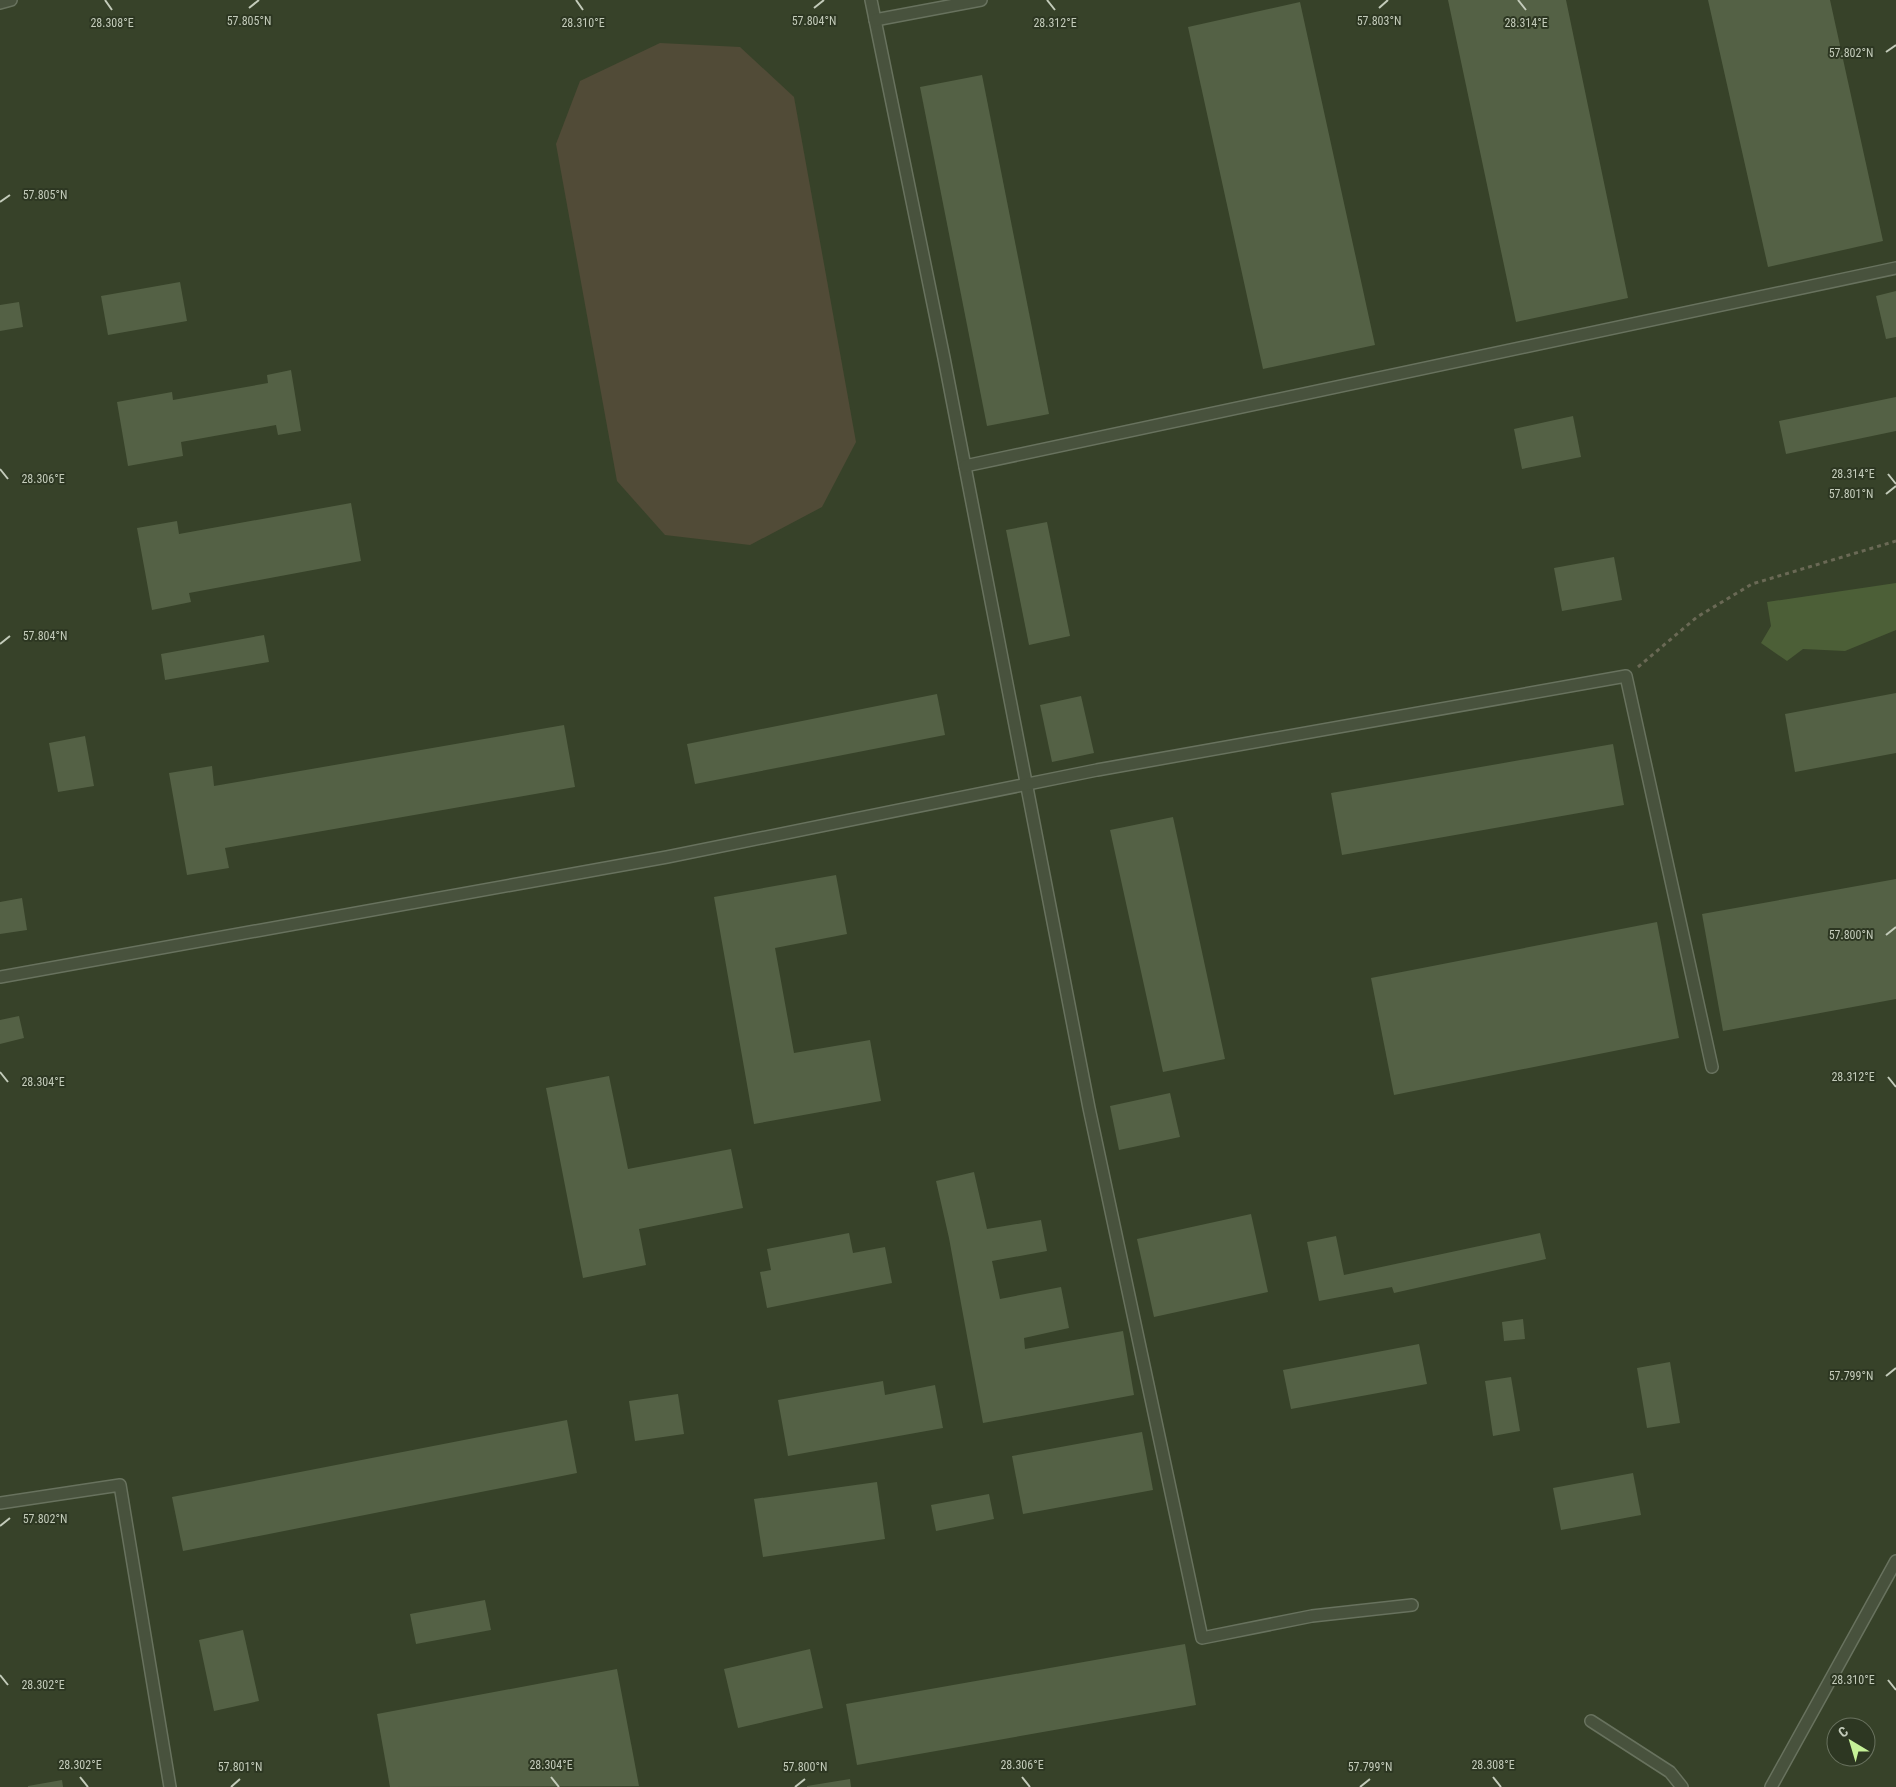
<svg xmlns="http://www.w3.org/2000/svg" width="1896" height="1787" viewBox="0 0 1896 1787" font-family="'Roboto Condensed',sans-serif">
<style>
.green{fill:#514b37}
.water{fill:#4c5f37}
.building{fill:#546145}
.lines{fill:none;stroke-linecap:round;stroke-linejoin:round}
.lane-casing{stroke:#68725e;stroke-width:14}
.path{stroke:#6a6955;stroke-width:3;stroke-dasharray:4 4;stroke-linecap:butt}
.lane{stroke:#48523d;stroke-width:11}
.ticks{fill:none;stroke:#c3cbba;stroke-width:2}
.ticks-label{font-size:12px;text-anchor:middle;fill:#c3cbba;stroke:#2d3722;stroke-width:4;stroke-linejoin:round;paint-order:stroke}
</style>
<rect width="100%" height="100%" fill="#374229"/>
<!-- green -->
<polygon class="green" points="660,43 740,47 794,97 856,442 822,507 750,545 665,535 617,481 556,144 580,81"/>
<!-- water -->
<polygon class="water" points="1896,583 1896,630 1845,651 1803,649 1787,661 1761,643 1771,626 1767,602"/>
<!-- building -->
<g class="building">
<polygon points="1448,0 1566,0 1628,298 1516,322"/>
<polygon points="1708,0 1830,0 1883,241 1768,267"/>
<polygon points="1300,2 1375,345 1263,369 1188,27"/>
<polygon points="982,75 1049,414 987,426 920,87"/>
<polygon points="180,282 187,321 108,335 101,296"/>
<polygon points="1896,291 1896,337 1886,339 1876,296"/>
<polygon points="19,302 23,327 0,331 0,305"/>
<polygon points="291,370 301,431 278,435 276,425 181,442 183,456 128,466 117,402 172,392 173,400 268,383 267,375"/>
<polygon points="1896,397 1896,431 1786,454 1779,421"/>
<polygon points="1573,416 1581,457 1522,469 1514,429"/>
<polygon points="351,503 361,561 189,593 191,602 152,610 137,528 177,521 179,534"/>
<polygon points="1047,522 1070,636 1029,645 1006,530"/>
<polygon points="1614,557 1622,600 1562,611 1554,568"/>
<polygon points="264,635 269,662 165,680 161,654"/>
<polygon points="1896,693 1896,753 1795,772 1785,714"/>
<polygon points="937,694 945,735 695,784 687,744"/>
<polygon points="1081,696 1094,753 1052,762 1040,705"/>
<polygon points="564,725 575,787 225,848 229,868 187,875 169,773 212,766 214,786"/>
<polygon points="85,736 94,786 58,792 49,743"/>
<polygon points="1613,744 1624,805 1342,855 1331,793"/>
<polygon points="1173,817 1225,1059 1163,1072 1110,830"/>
<polygon points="836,875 847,934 775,948 794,1053 870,1040 881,1101 754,1124 714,897"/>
<polygon points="1896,879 1896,999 1723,1031 1702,914"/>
<polygon points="22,898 27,930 0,934 0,902"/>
<polygon points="1657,922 1679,1038 1394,1095 1371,978"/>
<polygon points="19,1016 24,1038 0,1044 0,1020"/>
<polygon points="609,1076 628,1169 731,1149 743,1208 639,1229 646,1265 583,1278 546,1088"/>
<polygon points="1170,1093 1180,1137 1119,1150 1110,1106"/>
<polygon points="974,1172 987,1229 1041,1220 1047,1251 992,1261 1000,1299 1061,1287 1069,1328 1024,1338 1025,1349 1123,1331 1134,1395 983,1423 949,1238 936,1181"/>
<polygon points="1251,1214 1268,1292 1154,1317 1137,1239"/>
<polygon points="849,1233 853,1253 885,1247 892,1283 767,1308 760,1272 771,1270 767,1249"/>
<polygon points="1540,1233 1546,1259 1394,1293 1392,1287 1319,1301 1307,1242 1336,1236 1344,1275"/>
<polygon points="1523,1319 1525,1339 1504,1341 1502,1322"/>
<polygon points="1419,1344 1427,1384 1291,1409 1283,1370"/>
<polygon points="1670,1362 1680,1423 1647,1428 1637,1368"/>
<polygon points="1511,1377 1520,1431 1493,1436 1485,1381"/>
<polygon points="883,1381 885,1395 935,1385 943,1428 788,1456 778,1400"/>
<polygon points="678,1394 684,1434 635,1441 629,1401"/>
<polygon points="567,1420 577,1473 183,1551 172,1497"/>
<polygon points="1142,1432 1153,1490 1023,1514 1012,1456"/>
<polygon points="1633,1473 1641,1515 1561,1530 1553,1488"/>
<polygon points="877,1482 885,1539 763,1557 754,1499"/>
<polygon points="989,1494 994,1519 936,1531 931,1505"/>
<polygon points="485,1600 491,1630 416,1644 410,1614"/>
<polygon points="243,1630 259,1701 214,1711 199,1640"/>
<polygon points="1185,1644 1196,1705 857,1765 846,1704"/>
<polygon points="810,1649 823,1708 738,1728 724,1669"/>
<polygon points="617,1669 639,1786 390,1787 377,1714"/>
<polygon points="850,1779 851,1787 807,1787 807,1786"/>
<polygon points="62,1780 63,1787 28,1787 28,1786"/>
</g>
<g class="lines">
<!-- lane casing -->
<g class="lane-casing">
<g id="lane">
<polyline points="871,0 944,358 1089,1108 1202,1638 1312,1616 1412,1605"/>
<polyline points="0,3 11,0"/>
<polyline points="875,20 981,0"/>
<polyline points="965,466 1896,268"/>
<polyline points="0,977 667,857 1097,770 1626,676 1712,1067"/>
<polyline points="0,1503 120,1485 170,1787"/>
<polyline points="1591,1721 1670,1772 1682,1787"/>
<polyline points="1771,1787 1896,1561"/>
</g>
</g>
<!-- path -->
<polyline class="path" points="1638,667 1697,617 1752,584 1896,541"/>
<!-- lane -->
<use href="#lane" class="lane"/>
</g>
<!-- ticks -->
<path class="ticks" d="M 105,0 L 112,10M 576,0 L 583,10M 1047,0 L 1055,10M 1518,0 L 1526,10M 249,8 L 259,0M 814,8 L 824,0M 1379,8 L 1388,0M 1886,52 L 1896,45M 0,202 L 10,195M 0,469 L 8,479M 1888,474 L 1896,484M 1886,494 L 1896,486M 0,644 L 10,636M 1886,935 L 1896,927M 0,1072 L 8,1082M 1888,1077 L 1896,1087M 1886,1376 L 1896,1368M 0,1526 L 10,1518M 0,1675 L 8,1685M 1888,1680 L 1896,1690M 80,1777 L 88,1787M 551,1777 L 559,1787M 1022,1777 L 1030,1787M 1493,1777 L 1501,1787M 231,1787 L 240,1779M 795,1787 L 805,1779M 1360,1787 L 1370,1779"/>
<g class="ticks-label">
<text x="249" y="25">57.805°N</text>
<text x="814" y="25">57.804°N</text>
<text x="1379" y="25">57.803°N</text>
<text x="112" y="27">28.308°E</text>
<text x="583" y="27">28.310°E</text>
<text x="1055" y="27">28.312°E</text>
<text x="1526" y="27">28.314°E</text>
<text x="1851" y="57">57.802°N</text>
<text x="45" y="199">57.805°N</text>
<text x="1853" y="478">28.314°E</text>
<text x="43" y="483">28.306°E</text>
<text x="1851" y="498">57.801°N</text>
<text x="45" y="640">57.804°N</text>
<text x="1851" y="939">57.800°N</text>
<text x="1853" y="1081">28.312°E</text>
<text x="43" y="1086">28.304°E</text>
<text x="1851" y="1380">57.799°N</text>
<text x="45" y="1523">57.802°N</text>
<text x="1853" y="1684">28.310°E</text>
<text x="43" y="1689">28.302°E</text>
<text x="80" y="1769">28.302°E</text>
<text x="551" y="1769">28.304°E</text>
<text x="1022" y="1769">28.306°E</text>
<text x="1493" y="1769">28.308°E</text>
<text x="240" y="1771">57.801°N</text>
<text x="805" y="1771">57.800°N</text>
<text x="1370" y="1771">57.799°N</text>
</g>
<!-- north arrow -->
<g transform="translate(1851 1742) rotate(322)"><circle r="24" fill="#2d3722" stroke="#69725f"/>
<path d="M0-4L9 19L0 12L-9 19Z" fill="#c6f298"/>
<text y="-8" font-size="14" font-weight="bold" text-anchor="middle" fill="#c3cbba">С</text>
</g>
</svg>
